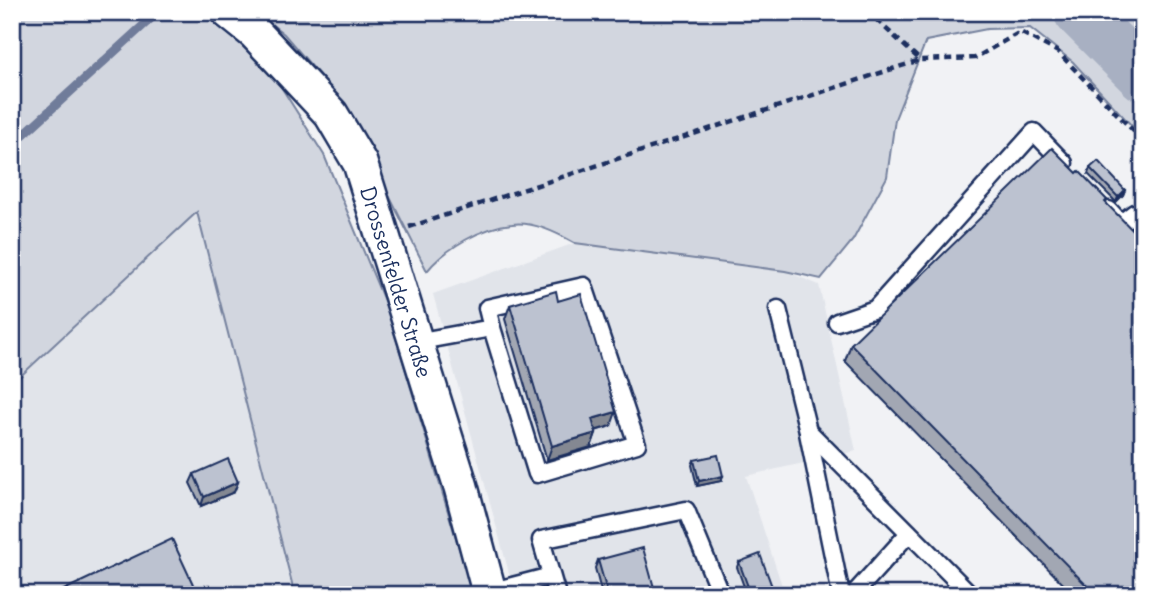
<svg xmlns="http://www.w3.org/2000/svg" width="1155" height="607" viewBox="0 0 1155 607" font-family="Delius,sans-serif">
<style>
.built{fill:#e1e4ea}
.green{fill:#d2d6df;stroke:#76829e;stroke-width:2}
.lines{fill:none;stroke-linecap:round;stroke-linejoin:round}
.stream{stroke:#707c9a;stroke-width:9}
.river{stroke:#a8b0c2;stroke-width:51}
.lane-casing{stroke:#1b2f5e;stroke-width:21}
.street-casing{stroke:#1b2f5e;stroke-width:38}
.path{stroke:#1b2f5e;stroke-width:4.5;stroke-dasharray:7 5;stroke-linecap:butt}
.lane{stroke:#fff;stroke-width:16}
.street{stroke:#fff;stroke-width:33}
.wall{fill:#a2a7b3;stroke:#1b2f5e;stroke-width:2}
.shaded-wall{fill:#848892;stroke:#1b2f5e;stroke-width:2}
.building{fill:#bcc2d0;stroke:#1b2f5e;stroke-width:2}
.labels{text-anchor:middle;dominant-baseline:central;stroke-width:7;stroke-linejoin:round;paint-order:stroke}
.street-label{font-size:21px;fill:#1b2f5e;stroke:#fff}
</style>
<rect width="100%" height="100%" fill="#f1f2f5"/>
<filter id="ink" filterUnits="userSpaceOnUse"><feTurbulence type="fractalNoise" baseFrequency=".0143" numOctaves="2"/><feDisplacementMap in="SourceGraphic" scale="14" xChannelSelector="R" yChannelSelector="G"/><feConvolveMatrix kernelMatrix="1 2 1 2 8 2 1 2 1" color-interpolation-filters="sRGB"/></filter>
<g filter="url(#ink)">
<!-- built -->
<g class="built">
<polygon points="197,211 295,595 12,595 12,384"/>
<polygon points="575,243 785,271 819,285 856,451 746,476 785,595 515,595 433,294"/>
</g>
<!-- green -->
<g class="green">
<polygon points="12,12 203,12 271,71 324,155 387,308 473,595 295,595 197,212 12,384"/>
<path d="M 256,12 L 1143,12 L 1143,138 L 1073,62 L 1030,28 L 987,29 L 926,41 L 895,119 L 887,177 L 853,240 L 821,279 L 785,271 L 575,243 C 557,233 533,221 512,224 C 482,227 446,248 427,271 L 341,100 L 284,34 Z"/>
</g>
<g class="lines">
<!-- stream -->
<polyline class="stream" points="12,145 158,12"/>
<!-- river -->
<polyline class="river" points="1079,12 1143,76"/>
<!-- lane casing -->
<g class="lane-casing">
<g id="lane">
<polyline points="1109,210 1121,223 1134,213 1143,222"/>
<polyline points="778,309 808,431 971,595"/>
<polyline points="837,322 875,309 1034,132 1064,163"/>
<polyline points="415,342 492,328 537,474 637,444 584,286 487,308 492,328"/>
<polyline points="808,433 841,595"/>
<polyline points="489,592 551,576"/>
<polyline points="557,595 541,540 686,510 721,595"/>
<polyline points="853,595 909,533"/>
</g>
</g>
<!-- street casing -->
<g class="street-casing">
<polyline id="street" points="229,12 254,32 331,114 360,163 461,487 490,595"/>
</g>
<!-- path -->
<g class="path">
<polyline points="868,12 920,60 975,58 1020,32 1058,52 1143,141"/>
<polyline points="409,227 920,60"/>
</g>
<!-- lane -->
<use href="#lane" class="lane"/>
<!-- street -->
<use href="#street" class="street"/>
</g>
<!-- wall -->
<g class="wall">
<polygon points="1090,168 1125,190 1123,195 1116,202 1088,174"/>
<polygon points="1077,173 1107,200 1106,203 1143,595 1074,595 845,361 851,344"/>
<polygon points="558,301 611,426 595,431 596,433 591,447 547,460 505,319 510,305"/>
<polygon points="694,460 721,481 697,486 692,465"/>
<polygon points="194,474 238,482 234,492 201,506 190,483"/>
<polygon points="598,560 656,595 602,595 595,568"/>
<polygon points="739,562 775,595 747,595 737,567"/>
</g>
<!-- shaded-wall -->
<g class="shaded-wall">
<polygon points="1125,190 1123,195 1116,202 1118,197"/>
<polygon points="616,412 611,426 587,433 592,419"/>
<polygon points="596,433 591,447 547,460 552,446"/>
<polygon points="723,476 721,481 697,486 699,481"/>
<polygon points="238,482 234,492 201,506 204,497"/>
</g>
<!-- building -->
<g class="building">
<polygon points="1052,148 1077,173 1079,171 1107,200 1105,202 1143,241 1143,595 1096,595 851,344"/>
<polygon points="1098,161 1125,190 1118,197 1090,168"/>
<polygon points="556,291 558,301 581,294 616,412 592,419 596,433 552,446 510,305"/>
<polygon points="718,455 723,476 699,481 694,460"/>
<polygon points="228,459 238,482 204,497 194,474"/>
<polygon points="172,539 198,595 53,595"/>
<polygon points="643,548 656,595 608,595 598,560"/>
<polygon points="760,554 775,595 751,595 739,562"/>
</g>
</g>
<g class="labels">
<!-- street labels -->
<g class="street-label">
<text transform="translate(396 282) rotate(73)">Drossenfelder Straße</text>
</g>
</g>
<!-- margin -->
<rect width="1155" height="607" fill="none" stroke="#fff" stroke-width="42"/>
<rect x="21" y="21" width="1113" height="565" fill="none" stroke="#1b2f5e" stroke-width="2.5" filter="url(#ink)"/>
</svg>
